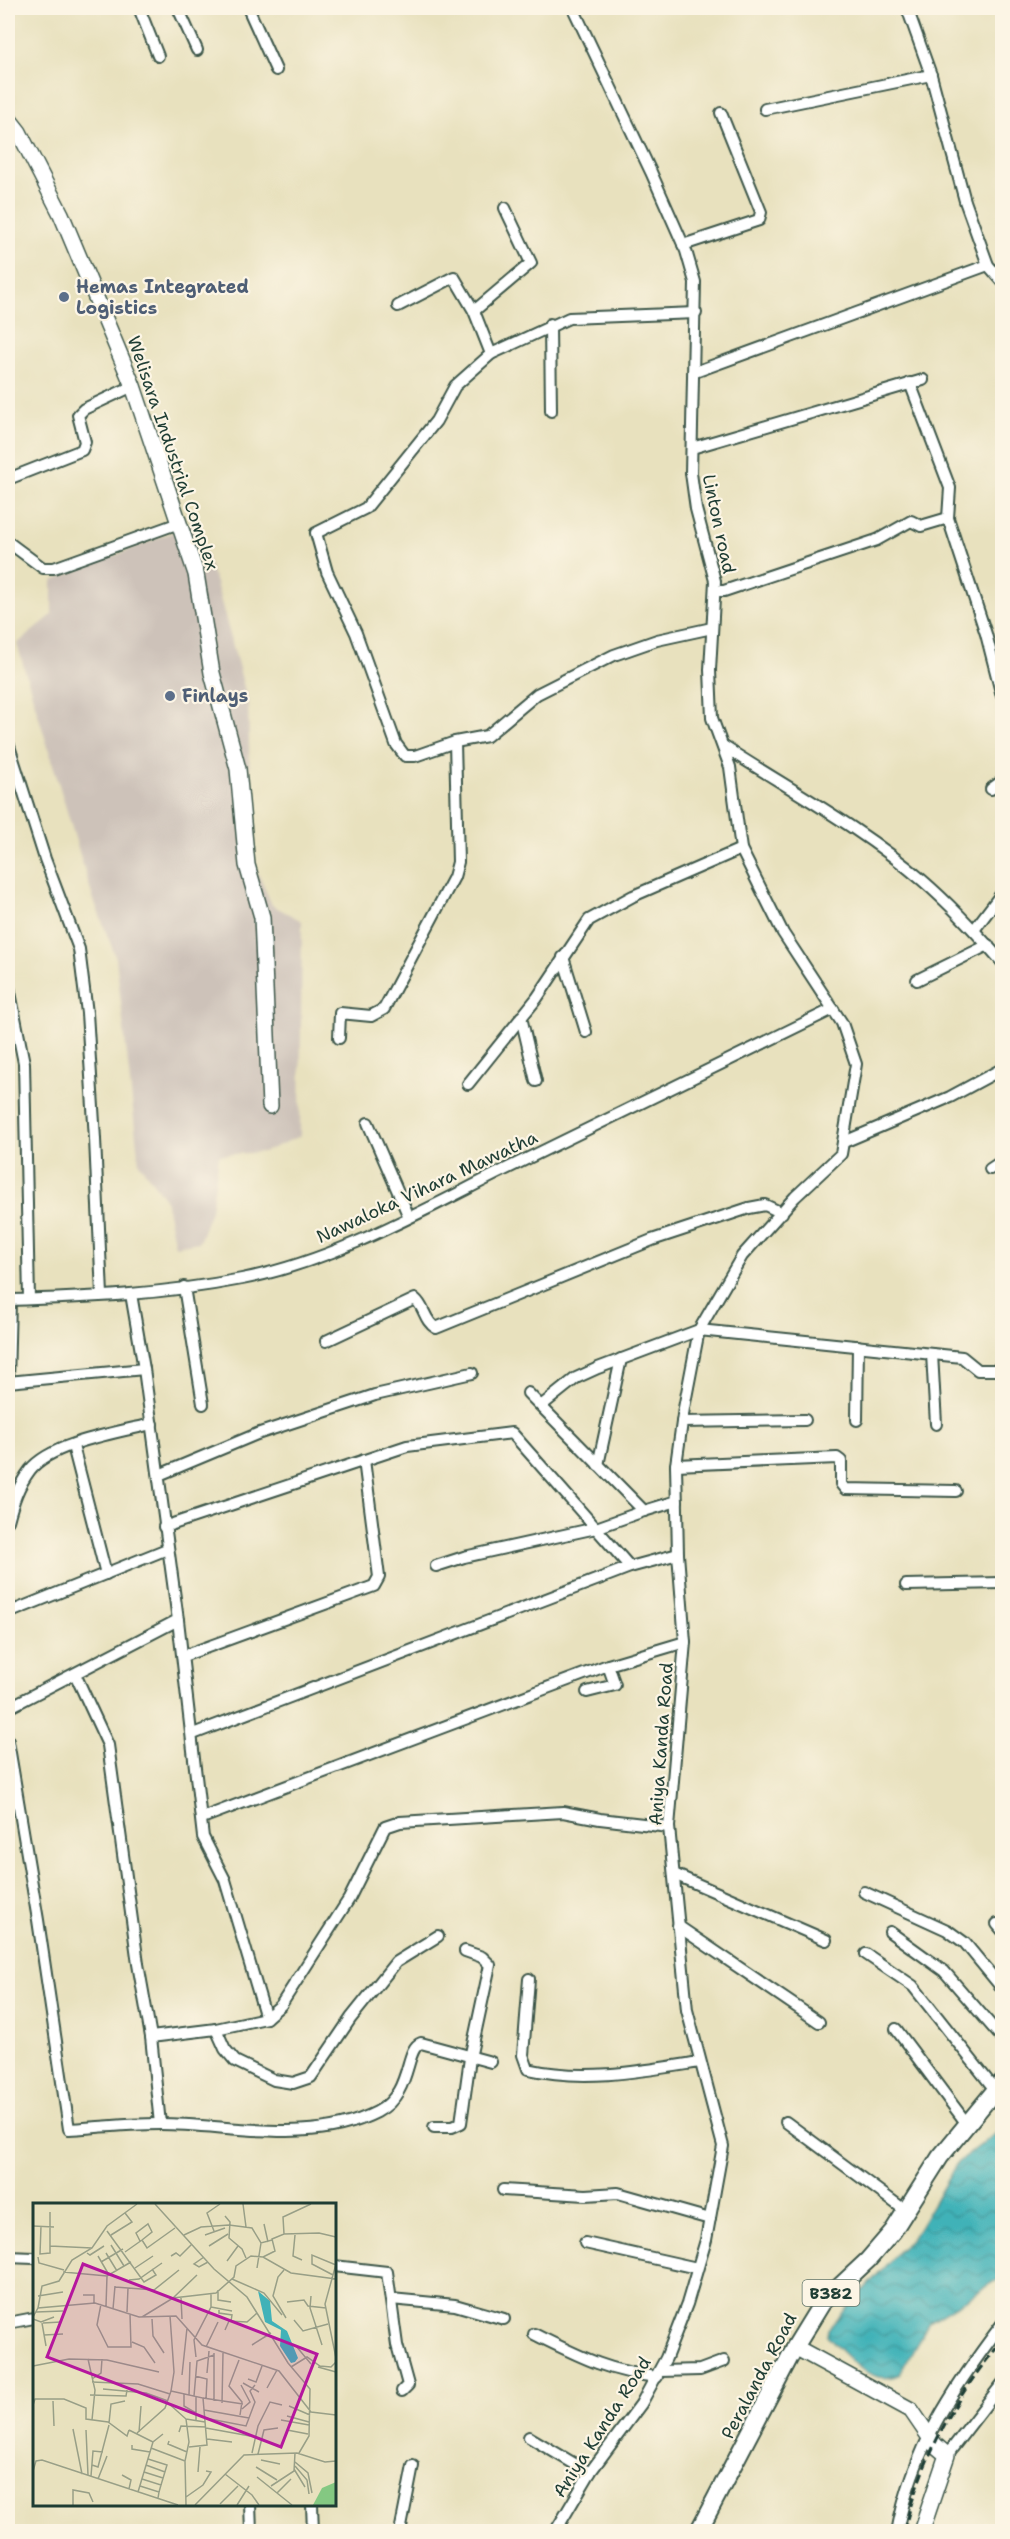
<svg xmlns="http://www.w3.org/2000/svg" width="1010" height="2539" viewBox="0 0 1010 2539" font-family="'Shantell Sans',sans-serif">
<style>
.industrial{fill:#cdc2b9}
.water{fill:url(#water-waves);stroke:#307876;stroke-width:1.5}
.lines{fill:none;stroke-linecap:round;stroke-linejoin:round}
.street-casing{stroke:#3d5649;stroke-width:14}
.secondary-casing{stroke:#3d5649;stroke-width:18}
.primary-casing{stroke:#3d5649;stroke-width:20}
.street{stroke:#fff;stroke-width:10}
.secondary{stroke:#fff;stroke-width:15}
.primary{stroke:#fff;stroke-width:16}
.rail{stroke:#1f3d34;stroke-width:3;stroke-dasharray:9 4.5;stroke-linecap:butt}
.service-dot{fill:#5c6f8a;stroke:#fcf5e5;stroke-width:2}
.labels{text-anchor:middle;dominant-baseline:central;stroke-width:4.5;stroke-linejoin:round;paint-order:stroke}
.shield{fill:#fcf5e5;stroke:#617469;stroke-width:1.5}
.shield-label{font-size:16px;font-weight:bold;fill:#1f3d34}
.service-label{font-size:18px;font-weight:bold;fill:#4e5e75;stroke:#fcf5e5;text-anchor:start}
.street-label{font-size:18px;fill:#1f3d34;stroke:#fcf5e5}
.inset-road{fill:none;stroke:#989f87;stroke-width:1.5}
.view{fill:#b5179e;fill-opacity:0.15;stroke:#b5179e;stroke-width:3}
.inset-edge{fill:none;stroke:#1f3d34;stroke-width:3}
</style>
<defs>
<pattern id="water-waves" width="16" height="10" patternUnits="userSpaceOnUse" patternTransform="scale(1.5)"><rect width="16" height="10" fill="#41b2b8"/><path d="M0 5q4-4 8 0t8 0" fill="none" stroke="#369296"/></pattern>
</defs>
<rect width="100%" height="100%" fill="#fcf5e5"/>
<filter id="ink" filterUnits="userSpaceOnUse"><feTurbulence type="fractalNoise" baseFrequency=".0167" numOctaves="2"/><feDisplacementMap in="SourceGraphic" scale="12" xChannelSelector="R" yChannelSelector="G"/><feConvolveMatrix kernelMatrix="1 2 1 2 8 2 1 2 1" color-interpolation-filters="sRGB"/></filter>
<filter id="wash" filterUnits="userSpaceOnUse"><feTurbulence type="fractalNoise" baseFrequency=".008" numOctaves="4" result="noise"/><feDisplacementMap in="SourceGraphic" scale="24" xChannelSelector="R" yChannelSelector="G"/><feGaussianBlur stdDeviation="1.35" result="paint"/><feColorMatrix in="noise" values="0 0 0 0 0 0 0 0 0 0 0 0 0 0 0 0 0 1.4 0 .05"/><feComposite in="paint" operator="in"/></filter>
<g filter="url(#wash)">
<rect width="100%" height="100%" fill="#e8e1be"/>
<!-- industrial -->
<polygon class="industrial" points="195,523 216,583 248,702 252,860 272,905 302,921 300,1136 264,1152 219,1155 211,1210 199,1242 175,1246 165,1199 139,1163 116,958 92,895 17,644 52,615 52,581"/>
<!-- water -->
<path class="water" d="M 1002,2129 L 1002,2277 L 929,2322 L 900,2374 C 871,2389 845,2354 827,2336 L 828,2329 L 918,2230 L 957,2163 Z"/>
</g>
<g filter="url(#ink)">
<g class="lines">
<!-- street casing -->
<g class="street-casing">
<g id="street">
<polyline points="139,8 158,56"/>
<polyline points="178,8 197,50"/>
<polyline points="248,8 276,70"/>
<polyline points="907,8 931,75 965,201 988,265 1002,281"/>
<polyline points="765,109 931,75"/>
<polyline points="683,245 759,220 761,212 721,113"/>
<polyline points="398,306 454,277 474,311 491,354"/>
<polyline points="474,311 531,263 505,208"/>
<polyline points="696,313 569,318 491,354 455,386 436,421 366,508 316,533 327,572 356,633 396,744 405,756 415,756 455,742 487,736 537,694 614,655 657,640 712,628"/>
<polyline points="550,324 551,411"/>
<polyline points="695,372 988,265"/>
<polyline points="910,383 950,488 948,518 986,634 1002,696"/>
<polyline points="692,448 923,380"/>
<polyline points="8,479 82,450 85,442 78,415 84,409 133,386"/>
<polyline points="8,542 43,568 54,568 179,523"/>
<polyline points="715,591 724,591 877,540 911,521 921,526 948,518"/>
<polyline points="8,743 45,859 79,949 87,1013 95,1139 102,1295"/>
<path d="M 723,746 C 789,789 862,828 922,880 C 951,905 977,933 1002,962"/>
<polyline points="991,789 1002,781"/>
<polyline points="974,930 1002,893"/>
<polyline points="563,957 586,1032"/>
<polyline points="917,980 988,945"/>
<polyline points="8,982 24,1063 29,1299"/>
<polyline points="521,1017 536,1081"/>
<polyline points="339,1038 340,1013 371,1016 384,1009 454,877 458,862 455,742"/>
<polyline points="468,1084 537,998 589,920 633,896 741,849"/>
<polyline points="368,1123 409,1217"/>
<polyline points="844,1142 950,1097 1002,1069"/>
<polyline points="990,1169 1002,1161"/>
<polyline points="184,1287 203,1404"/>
<path d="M 8,1300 C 85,1298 165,1294 242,1279 C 334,1261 420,1212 504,1170 C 614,1116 723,1063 833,1009"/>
<path d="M 326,1341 L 415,1299 C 425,1307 424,1321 436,1328 L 652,1240 L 749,1208 L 765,1205 L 782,1213"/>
<polyline points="932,1354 936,1424"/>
<polyline points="8,1382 144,1369"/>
<polyline points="8,1382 10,1300"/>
<polyline points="528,1393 644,1511 677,1501"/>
<polyline points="541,1406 576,1378 598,1368 699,1330 962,1357 978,1370 1002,1370"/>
<polyline points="857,1420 858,1346"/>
<polyline points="682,1422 805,1420"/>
<polyline points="73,1446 106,1574"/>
<polyline points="598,1465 621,1359"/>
<polyline points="676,1465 837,1458 841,1461 841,1484 845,1489 956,1491"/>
<polyline points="159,1475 257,1434 375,1395 472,1373"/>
<path d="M 8,1521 C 13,1502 18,1486 30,1470 C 51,1443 119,1432 152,1424"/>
<polyline points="164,1527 407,1446 512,1433 630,1567"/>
<polyline points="436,1566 464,1557 596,1528 644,1511"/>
<polyline points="906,1585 1002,1583"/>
<polyline points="8,1599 10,1612"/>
<polyline points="8,1613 167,1549"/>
<polyline points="178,1620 203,1837 225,1880 266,2018"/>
<polyline points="183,1656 374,1586 379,1577 364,1460"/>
<polyline points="75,1674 108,1745 138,1964 151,2037 160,2124"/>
<polyline points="587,1692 615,1685 608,1665"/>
<polyline points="8,1708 178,1620 144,1369 131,1294"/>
<polyline points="193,1734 630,1567 678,1554"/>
<path d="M 8,1741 L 38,1920 L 69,2129 C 99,2127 130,2124 160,2124 C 230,2124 311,2146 377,2112 C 413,2093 404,2049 421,2043 L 491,2062"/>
<polyline points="202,1818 608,1665 685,1642"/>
<polyline points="674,1874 826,1940"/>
<polyline points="864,1892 947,1930 965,1943 1002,1988"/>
<polyline points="997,1924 1002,1930"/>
<polyline points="678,1926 819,2022"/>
<polyline points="890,1932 944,1971 1002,2038"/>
<polyline points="866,1954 913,1986 996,2091"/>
<path d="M 529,1979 L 523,2055 L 528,2069 C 585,2082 643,2071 700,2062"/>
<polyline points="216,2029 225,2049 235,2061 274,2080 293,2083 311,2077 351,2018 396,1962 438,1936"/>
<polyline points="896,2029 967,2124"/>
<polyline points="151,2037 216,2029 266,2018 281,2005 349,1899 385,1827 400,1822 563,1812 600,1819 669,1827"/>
<polyline points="786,2122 906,2211"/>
<polyline points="434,2127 452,2127 461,2123 470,2058 490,1965 482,1957 465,1951"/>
<polyline points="503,2190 586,2195 618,2193 710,2219"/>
<polyline points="585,2243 697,2268"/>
<polyline points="8,2257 34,2258"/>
<polyline points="334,2266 387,2272 397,2345 408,2385 402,2391"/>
<polyline points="391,2299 455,2305 504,2319"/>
<polyline points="8,2323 34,2318"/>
<path d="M 534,2334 C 579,2356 606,2371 657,2377"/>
<polyline points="660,2371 700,2370 724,2361"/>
<polyline points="529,2437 590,2473"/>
<polyline points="947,2455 1002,2384"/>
<polyline points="250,2504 251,2532"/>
<polyline points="312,2504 313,2532"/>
<polyline points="179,2531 179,2532"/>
<polyline points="400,2532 413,2466"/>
<polyline points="555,2532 591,2471 641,2404 666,2358 687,2304 706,2240 723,2146 687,2010 669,1827 685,1642 678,1554 676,1465 684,1408 699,1330 742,1256 795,1197 841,1154 856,1064 842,1023 783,933 741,849 730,767 712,718 710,670 715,581 696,509 691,473 695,282 686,251 651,172 573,8"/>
<path d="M 897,2532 C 913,2448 952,2390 1002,2324"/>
</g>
</g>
<!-- secondary casing -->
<g class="secondary-casing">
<g id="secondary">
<polyline points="8,118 19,132 61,214 133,386 196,574 212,673 238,769 247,865 262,917 270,1106"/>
<polyline points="795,2347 911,2410 935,2445 947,2455 921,2532"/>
</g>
</g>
<!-- primary casing -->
<g class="primary-casing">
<polyline id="primary" points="698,2532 795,2347 822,2303 868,2260 893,2231 940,2157 1002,2082"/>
</g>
<!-- street -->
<use href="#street" class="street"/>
<!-- secondary -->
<use href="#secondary" class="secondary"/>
<!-- primary -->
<use href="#primary" class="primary"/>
<!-- rail -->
<path class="rail" d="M 904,2532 C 919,2464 956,2393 1002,2342"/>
</g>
</g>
<!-- markers -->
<g class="service-dot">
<circle cx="64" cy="297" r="6"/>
<circle cx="170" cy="696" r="6"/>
</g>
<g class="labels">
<!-- shield labels -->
<rect class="shield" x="802.5" y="2280" width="57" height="26" rx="4.5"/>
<g class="shield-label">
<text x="831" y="2293">B382</text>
</g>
<!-- service labels -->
<g class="service-label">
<text x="76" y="287">Hemas Integrated<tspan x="76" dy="21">Logistics</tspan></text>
<text x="182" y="696">Finlays</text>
</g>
<!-- street labels -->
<g class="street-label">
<text transform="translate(173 453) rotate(71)">Welisara Industrial Complex</text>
<text transform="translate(719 524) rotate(78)">Linton road</text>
<text transform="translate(427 1187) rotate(-25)">Nawaloka Vihara Mawatha</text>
<text transform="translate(661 1744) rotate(-86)">Aniya Kanda Road</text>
<text transform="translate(759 2376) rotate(-62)">Peralanda Road</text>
<text transform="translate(602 2427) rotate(-57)">Aniya Kanda Road</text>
</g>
</g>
<!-- overview -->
<g transform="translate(33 2203)">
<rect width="303" height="303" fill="#e8e1be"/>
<path d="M 303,279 L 303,302 L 280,302 L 289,285 Z" fill="#84c882"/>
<path d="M 225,88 L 237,98 L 239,118 L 254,128 L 265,155 L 262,159 L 258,160 L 247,143 L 248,127 L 232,119 Z" fill="#41b2b8"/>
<path class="inset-road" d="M 122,1 L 181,66 L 214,94 L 255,160 L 277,186 L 276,233 L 266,250M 210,1 L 213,24M 17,9 L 17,43 L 59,45M 192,13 L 197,19 L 196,35 L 209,46 L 213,55M 231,21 L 235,39M 0,23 L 21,24M 8,23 L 7,51 L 17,50 L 17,43M 74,28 L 111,79 L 123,72 L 119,66M 181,28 L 174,10 L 187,1M 251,31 L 250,14 L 278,1M 78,32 L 99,19 L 92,10M 151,32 L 168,24 L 196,22 L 219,25 L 228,40 L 239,37M 172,32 L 192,25M 262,32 L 260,53 L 269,57M 109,37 L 114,45 L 142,25M 78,42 L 91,63M 176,43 L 195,31M 92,49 L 109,37 L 119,29 L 115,21 L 103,30 L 107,38M 54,50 L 57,52 L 71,43M 73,50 L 84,68M 65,53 L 76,72M 138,53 L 143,50 L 147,53 L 159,41M 5,54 L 6,60 L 31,67M 171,54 L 161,61 L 166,64 L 175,59M 230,54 L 242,48 L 239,36 L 251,31 L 286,30 L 303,34M 194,58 L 205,43M 68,59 L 90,46M 303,61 L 292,101 L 303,155M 102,65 L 120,53M 224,65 L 228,40M 251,67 L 245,74 L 240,93 L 253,115M 30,69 L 74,73 L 98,59M 300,72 L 279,61 L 279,52 L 303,62M 199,76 L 231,90 L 249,112M 96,77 L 106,76 L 129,60M 82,84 L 121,87 L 146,67M 185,87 L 185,97 L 198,99M 50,92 L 61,92 L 61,100M 5,93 L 30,89M 278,93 L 277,105 L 289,142M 140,95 L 164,72M 148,95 L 149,116M 254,99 L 271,97 L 275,103 L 293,105M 68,101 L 64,122 L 75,144 L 98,144 L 97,111M 73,103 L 74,73M 178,104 L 199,108M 5,105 L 9,83 L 26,78 L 39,57 L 59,45 L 74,23 L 104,1M 80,106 L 82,83M 186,107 L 186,110 L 199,112 L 198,118M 3,109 L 30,108M 94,109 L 95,85M 0,114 L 5,105 L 62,100 L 106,114 L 143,113 L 169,142 L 246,168 L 278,209 L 303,212M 109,114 L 140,95 L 183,90 L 201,74 L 203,63 L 218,53 L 230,54 L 258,70 L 303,76M 0,116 L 8,119 L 21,114M 119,116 L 120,133 L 131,150M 261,117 L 270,128 L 295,121M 9,120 L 13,143M 10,120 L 28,119M 192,127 L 196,118 L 214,119 L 224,110M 11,132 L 30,131M 99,139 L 111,144 L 122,160M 219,142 L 238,130M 263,143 L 278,161M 173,144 L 185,119M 163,154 L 161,137 L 178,104 L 178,91M 55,156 L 62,187 L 59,217M 206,157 L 196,183 L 209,199 L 207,212M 0,163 L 36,156 L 74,157 L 126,169M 258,164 L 274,154 L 287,163 L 298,164 L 303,159M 285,164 L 303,169M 174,170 L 176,148M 149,172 L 154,125M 162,173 L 174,176 L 173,196M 59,176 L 68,170 L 69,156M 215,176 L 223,179 L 229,163M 59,179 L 105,181 L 137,191M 210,180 L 226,189M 208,182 L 217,199 L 209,206M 234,185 L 244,167M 70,186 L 113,190 L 135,198M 138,188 L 170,195 L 174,242 L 156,244M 151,191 L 151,203 L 163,210M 57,192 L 93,193 L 94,187M 156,192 L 157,159M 161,193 L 164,158 L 181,152M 163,194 L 163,218M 170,195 L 210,201M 20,198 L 21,223M 181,198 L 181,150M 134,199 L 153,216 L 156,239 L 152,258 L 153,302M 189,200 L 190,150M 0,202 L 2,196 L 31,196 L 53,205 L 53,216 L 75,219 L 94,233 L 96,227M 256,203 L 277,212M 171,207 L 216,215M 254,213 L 276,219M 172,215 L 213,223 L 222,199 L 217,188 L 222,182M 153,216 L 172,219M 248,217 L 276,222M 76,220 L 78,201 L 92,198M 173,225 L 217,233M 40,226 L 49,271M 53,227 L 55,272M 96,227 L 120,239M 254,227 L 275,231M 106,229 L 108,203M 146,229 L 148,223 L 173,224M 104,230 L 132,205 L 138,188 L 141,169 L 137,113M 174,236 L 199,239M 136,238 L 135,241 L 154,249M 99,242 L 99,246 L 117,249M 118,245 L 152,258M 219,250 L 225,223 L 237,199 L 249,202M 225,251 L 231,227 L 245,225M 115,256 L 134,262 L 128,282M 228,257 L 247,261M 262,259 L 275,270 L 279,290M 59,262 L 65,264 L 76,222M 113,262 L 132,269M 262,263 L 274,277 L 276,291M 223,264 L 244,277M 261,266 L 272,284M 0,268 L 3,258 L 9,257 L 145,302M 111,269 L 130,275M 165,269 L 167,244M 192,271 L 219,292 L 226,302M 89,272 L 98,277 L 96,286M 58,273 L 60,248 L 70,249M 224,274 L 259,302M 65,276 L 74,253M 109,276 L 128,282 L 126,289M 107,283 L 126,289 L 125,295M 238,283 L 261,268 L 262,250M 105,289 L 120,239 L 130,231M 244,290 L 258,276M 153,294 L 170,282 L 178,269 L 173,268M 187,301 L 205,283M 40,302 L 40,287 L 56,290 L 60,299M 162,302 L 211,252 L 264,250 L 292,259 L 303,258M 204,302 L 216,283"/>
<path class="view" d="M 50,61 L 284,151 L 248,244 L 14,154 Z"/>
<rect width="303" height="303" class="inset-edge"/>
</g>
<!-- margin -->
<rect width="1010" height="2539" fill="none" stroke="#fcf5e5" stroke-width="30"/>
</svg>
